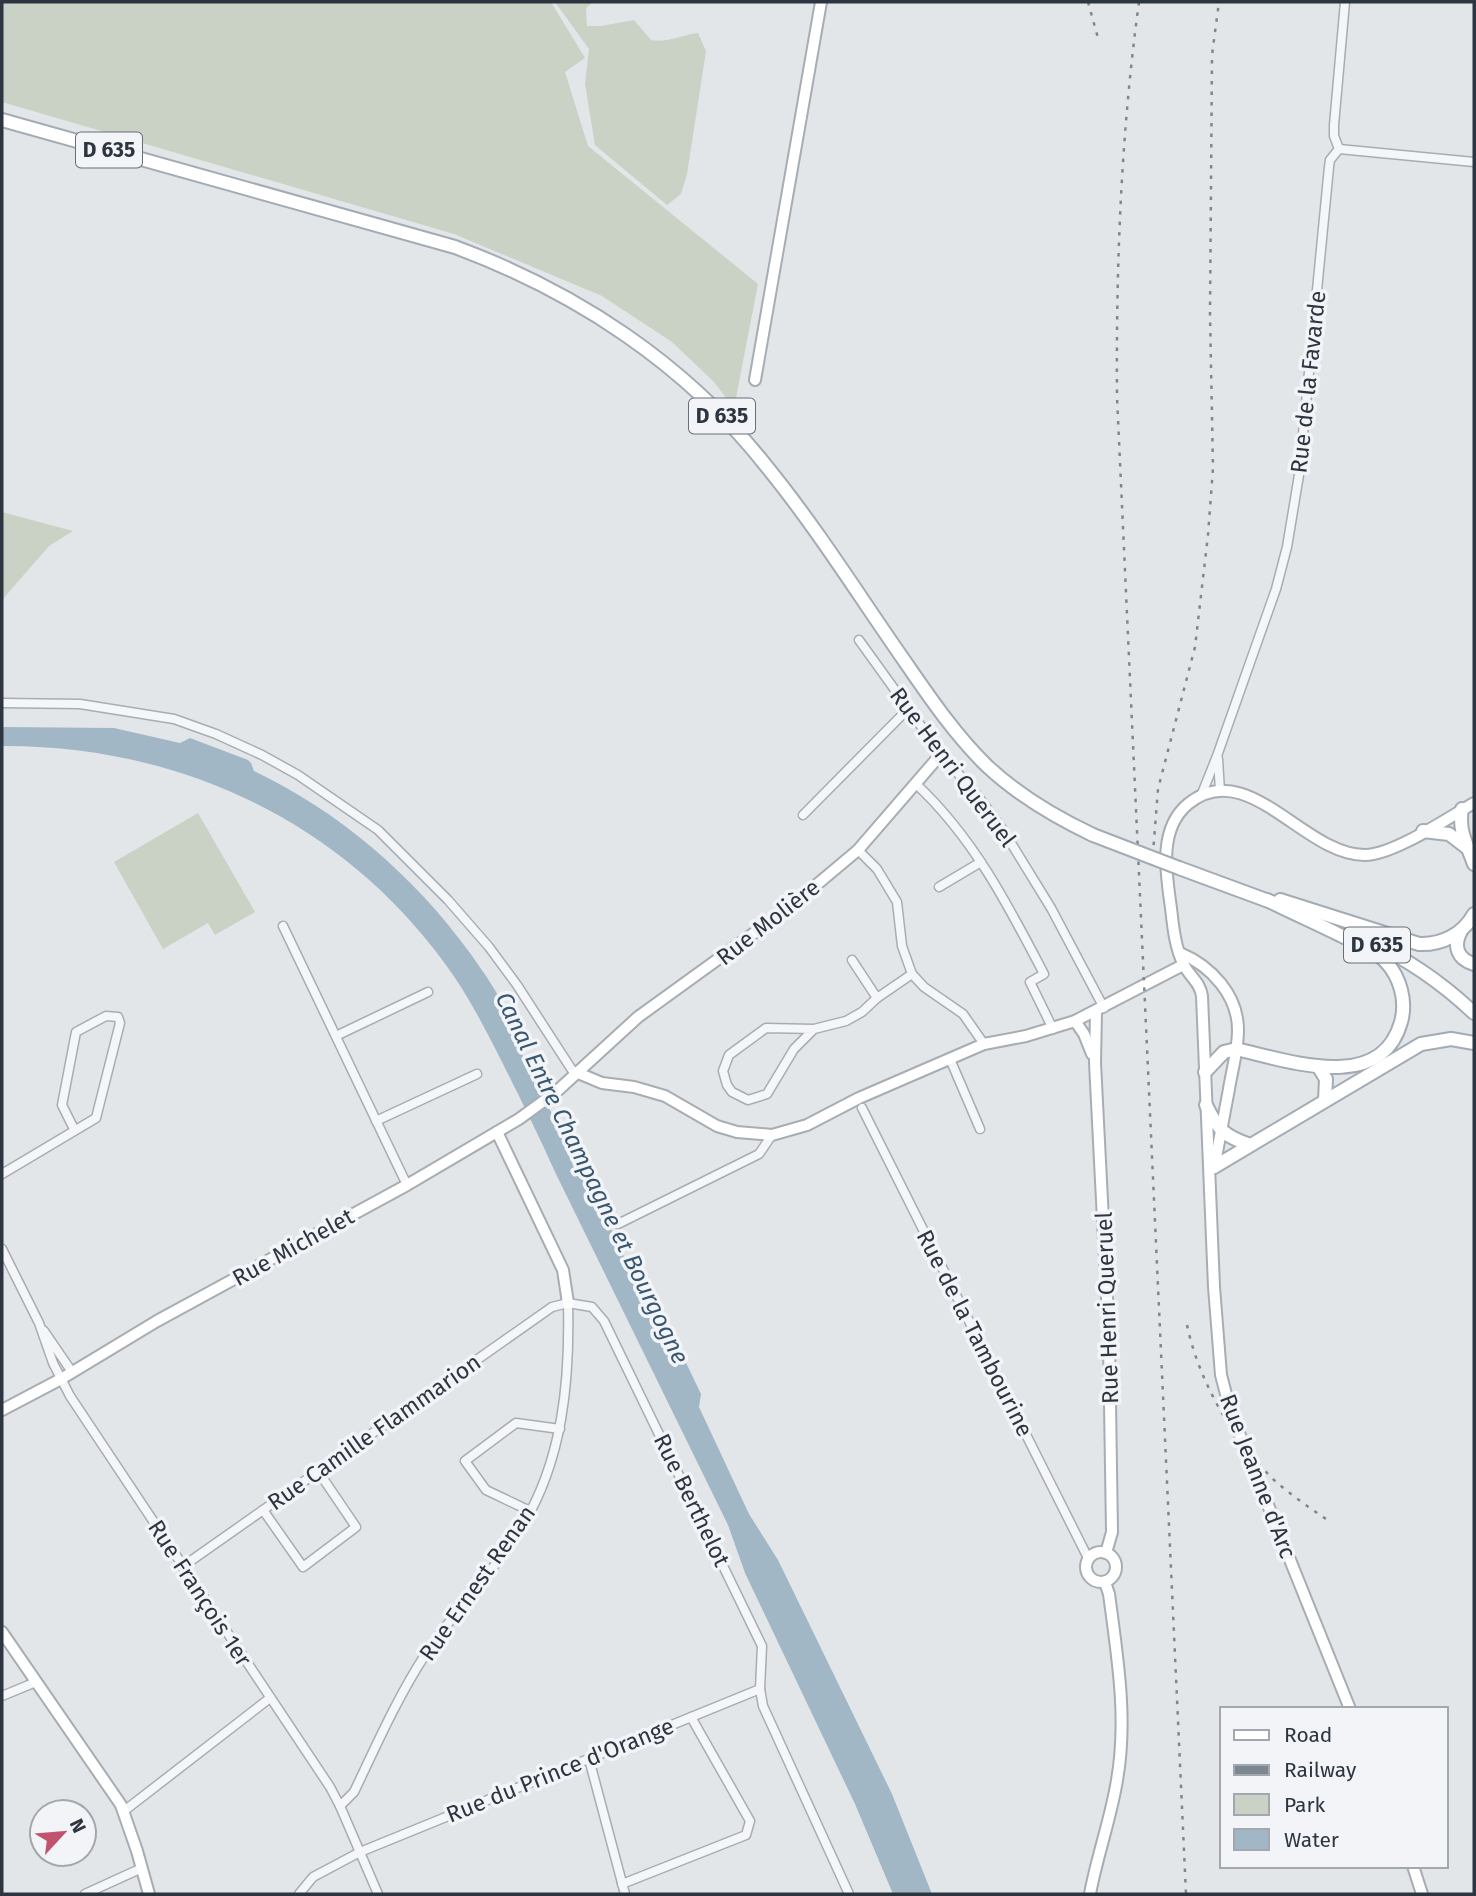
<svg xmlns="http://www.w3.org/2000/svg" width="1476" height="1896" viewBox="0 0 1476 1896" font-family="'Fira Sans',sans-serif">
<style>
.green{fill:#c9d2c4}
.water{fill:#a1b7c6}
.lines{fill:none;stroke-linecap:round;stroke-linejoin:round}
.street-casing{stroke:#a8adb3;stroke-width:11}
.secondary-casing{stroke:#a8adb3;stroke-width:14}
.primary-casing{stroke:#a3abb4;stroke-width:16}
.street{stroke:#f5f6f8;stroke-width:8}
.secondary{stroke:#fff;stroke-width:10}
.primary{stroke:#fff;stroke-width:12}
.rail{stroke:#7d8792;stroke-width:2.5;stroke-dasharray:3.5 7;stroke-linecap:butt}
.primary-bridge-casing{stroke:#a3abb4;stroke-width:16;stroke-linecap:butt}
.primary-bridge{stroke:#fff;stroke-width:12}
.labels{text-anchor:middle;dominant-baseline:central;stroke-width:7;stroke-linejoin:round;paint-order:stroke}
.shield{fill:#f2f4f7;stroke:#676e77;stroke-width:2}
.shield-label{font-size:21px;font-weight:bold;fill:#2c3540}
.street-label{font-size:23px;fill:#2c3540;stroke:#f2f4f7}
.water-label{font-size:24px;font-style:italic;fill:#395770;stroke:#f2f4f7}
</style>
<rect width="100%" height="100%" fill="#e2e6e9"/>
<!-- green -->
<g class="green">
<polygon points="2,2 551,2 585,58 565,72 588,146 758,284 734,408 714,382 672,342 602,296 454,234 2,102"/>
<path d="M 555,2 L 593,2 L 586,8 L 587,26 L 601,26 L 634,20 L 651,40 C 668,43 681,35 698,33 L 706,51 L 687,174 L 681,194 L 667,205 L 595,145 L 585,84 L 589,49 Z"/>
<polygon points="2,512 73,531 49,546 2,600"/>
<polygon points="198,813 255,912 215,935 208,923 163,949 114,862"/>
</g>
<!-- water -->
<path class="water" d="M 2,727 L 114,728 L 180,743 L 190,738 L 248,760 L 251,763 L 254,771 C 340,812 414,876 470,953 C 485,974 501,997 511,1021 C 517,1035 520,1051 527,1066 C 542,1098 561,1128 577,1159 C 599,1203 620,1248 641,1293 L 656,1300 L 701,1394 L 699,1407 L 749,1514 L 778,1560 L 892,1794 L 932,1894 L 893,1894 L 855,1804 L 745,1573 L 728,1525 L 555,1172 C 537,1131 517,1092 497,1052 C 481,1021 465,990 443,961 C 338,819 176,745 2,746 Z"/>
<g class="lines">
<!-- street casing -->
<g class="street-casing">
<g id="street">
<polyline points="1339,149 1474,162"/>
<polyline points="859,640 941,754 977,795 1003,830 1051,908 1104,1008"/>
<polyline points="2,703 80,704 174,719 216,734 262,755 298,775 378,830 448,900 489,947 517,985 572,1070 578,1073"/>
<polyline points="1218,759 1220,791"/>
<path d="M 916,784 C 973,837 1008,905 1044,974 L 1030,982 L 1053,1029"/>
<polyline points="1201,796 1217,756 1276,589 1287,547 1299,475 1329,167 1330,160 1339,149 1334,136 1334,125 1345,2"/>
<polyline points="803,815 908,709"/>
<polyline points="858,850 877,869 897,902 902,946 912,974 924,987 963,1014 984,1044"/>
<polyline points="939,887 981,862"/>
<polyline points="283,926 407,1185"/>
<polyline points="852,960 877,998"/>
<polyline points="814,1029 766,1028 729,1055 723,1071 727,1085 732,1092 748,1100 767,1094 794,1049 814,1029 846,1021 862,1012 877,998 912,974"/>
<polyline points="336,1036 428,992"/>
<polyline points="950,1059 980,1129"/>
<polyline points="862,1108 1088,1558"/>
<polyline points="376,1121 477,1074"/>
<polyline points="2,1174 96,1118 120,1023 118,1017 106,1016 76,1032 62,1105 74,1129"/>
<polyline points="618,1224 759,1154 772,1135"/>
<polyline points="2,1249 39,1323 53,1363 70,1396 330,1787 340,1806 378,1894"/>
<polyline points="44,1331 72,1372"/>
<polyline points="263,1510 303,1567 356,1527 318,1471"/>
<polyline points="530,1511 486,1490 465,1461 516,1423 560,1429"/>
<polyline points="182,1567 552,1307 568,1303 592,1307 604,1321 762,1646 760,1689 763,1706 849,1894"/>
<polyline points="2,1696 36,1682"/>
<polyline points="589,1759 625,1894"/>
<path d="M 340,1806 L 354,1792 C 376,1746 397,1698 425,1655 C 454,1611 493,1573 521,1528 C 563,1461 570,1380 568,1303"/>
<polyline points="124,1811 270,1698"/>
<polyline points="622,1884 746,1835 750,1821 691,1717"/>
<polyline points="85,1894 142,1868"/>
<polyline points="299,1894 313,1877 360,1852 760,1689"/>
</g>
</g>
<!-- secondary casing -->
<g class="secondary-casing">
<g id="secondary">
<polyline points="755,380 821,2"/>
<path d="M 1180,953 C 1211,966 1238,995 1238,1030 C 1238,1050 1232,1070 1229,1089 C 1224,1115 1219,1141 1214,1168"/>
<polyline points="1096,1011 1095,1063 1109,1338 1112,1532 1106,1553"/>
<polyline points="1075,1021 1084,1034 1092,1054"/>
<polyline points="578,1073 602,1083 634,1087 665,1096 717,1126 737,1132 772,1135 807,1125 859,1098 984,1044 1026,1036 1075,1021 1183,965"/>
<polyline points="497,1132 563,1270 568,1303"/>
<polyline points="2,1410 61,1379 157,1321 407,1185 519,1119 556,1092 638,1017 790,907 858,850 941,754"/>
<circle cx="1101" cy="1567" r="15"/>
<polyline points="2,1632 121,1805 137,1851 149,1894"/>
<path d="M 1350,1709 L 1231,1413 L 1221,1375 L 1214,1287 L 1202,996 C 1200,982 1190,977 1184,965 C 1175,948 1173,926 1171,908 C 1166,873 1158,829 1188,804 C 1247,755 1305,856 1365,855 C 1393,855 1448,818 1474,803"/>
<polyline points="1413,1866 1422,1894"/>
<path d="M 1090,1894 C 1097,1856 1111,1818 1117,1780 C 1128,1718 1117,1655 1109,1594 L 1105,1582"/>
</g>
</g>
<!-- primary casing -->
<g class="primary-casing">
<g id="primary">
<path d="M 2,120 L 455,247 C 576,292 686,364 767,467 C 815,526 856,591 899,653 C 926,692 953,733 987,766 C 1018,795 1055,817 1093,835"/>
<path d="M 1462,809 C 1458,831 1467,844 1474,864"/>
<polyline points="1423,831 1449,834 1466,847"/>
<polyline points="1179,868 1274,903"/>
<path d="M 1280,900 L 1419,944 C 1442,945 1463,934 1474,914"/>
<path d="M 1461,931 C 1453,946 1457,959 1474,964"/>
<path d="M 1368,941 C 1408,959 1442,983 1474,1013"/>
<polyline points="1318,1066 1326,1079 1325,1100"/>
<path d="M 1205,1072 L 1224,1052 L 1236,1049 C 1286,1060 1381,1095 1401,1022 C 1407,1001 1400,977 1386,962 C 1374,949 1355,943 1340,935 C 1316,923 1291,912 1267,900"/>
<path d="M 1206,1105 C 1218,1130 1224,1136 1250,1145"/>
<polyline points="1214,1167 1421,1044 1451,1039 1474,1043"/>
</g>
</g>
<!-- street -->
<use href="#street" class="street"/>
<!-- secondary -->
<use href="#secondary" class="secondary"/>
<!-- primary -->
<use href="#primary" class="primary"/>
<!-- rail -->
<g class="rail">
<polyline points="1088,2 1098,38"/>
<path d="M 1139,2 C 1121,133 1116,265 1117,397 L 1186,1894"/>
<polyline points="1152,866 1158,789 1195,647 1208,535 1213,468 1210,314 1212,55 1219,2"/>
<path d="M 1187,1325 C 1199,1382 1233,1440 1274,1480 C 1290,1494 1308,1507 1326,1519"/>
</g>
<!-- primary-bridge casing -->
<g class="primary-bridge-casing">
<polyline id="primary-bridge" points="1093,835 1179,868"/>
</g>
<!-- primary-bridge -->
<use href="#primary-bridge" class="primary-bridge"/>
</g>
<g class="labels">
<!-- shield labels -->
<g class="shield">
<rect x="76" y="132.5" width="66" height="35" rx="5"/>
<rect x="689" y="398.5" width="66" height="35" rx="5"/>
<rect x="1344" y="927.5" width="66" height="35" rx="5"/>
</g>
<g class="shield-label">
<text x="109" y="150">D 635</text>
<text x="722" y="416">D 635</text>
<text x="1377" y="945">D 635</text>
</g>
<!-- street labels -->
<g class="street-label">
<text transform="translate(1308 382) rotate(-84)">Rue de la Favarde</text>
<text transform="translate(953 767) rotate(53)">Rue Henri Queruel</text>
<text transform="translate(768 922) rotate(-38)">Rue Molière</text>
<text transform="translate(293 1247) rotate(-29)">Rue Michelet</text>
<text transform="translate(1107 1308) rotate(-92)">Rue Henri Queruel</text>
<text transform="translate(975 1333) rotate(63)">Rue de la Tambourine</text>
<text transform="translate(374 1432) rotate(-35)">Rue Camille Flammarion</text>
<text transform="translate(1258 1476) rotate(69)">Rue Jeanne d'Arc</text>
<text transform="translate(692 1500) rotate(64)">Rue Berthelot</text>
<text transform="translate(477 1583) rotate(-55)">Rue Ernest Renan</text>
<text transform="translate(200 1593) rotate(57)">Rue François 1er</text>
<text transform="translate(560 1770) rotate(-22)">Rue du Prince d'Orange</text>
</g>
<!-- water labels -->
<g class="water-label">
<text transform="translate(592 1178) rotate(64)">Canal Entre Champagne et Bourgogne</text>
</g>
</g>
<!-- border -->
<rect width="1476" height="1896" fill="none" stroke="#2c3540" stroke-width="7"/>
<!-- legend -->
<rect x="1220" y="1707" width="228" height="161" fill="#f2f4f7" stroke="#a3a8ae" stroke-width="2"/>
<rect x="1234" y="1730" width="35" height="10" fill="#ffffff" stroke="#a3a8ae" stroke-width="2"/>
<text x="1284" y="1742" font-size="21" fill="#2c3540">Road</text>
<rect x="1234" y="1765" width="35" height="10" fill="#7d8792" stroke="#a3a8ae" stroke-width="2"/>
<text x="1284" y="1777" font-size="21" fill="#2c3540">Railway</text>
<rect x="1234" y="1794" width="35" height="21" fill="#c9d2c4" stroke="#a3a8ae" stroke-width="2"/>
<text x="1284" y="1812" font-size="21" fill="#2c3540">Park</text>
<rect x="1234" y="1829" width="35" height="21" fill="#a1b7c6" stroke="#a3a8ae" stroke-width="2"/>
<text x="1284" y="1847" font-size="21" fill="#2c3540">Water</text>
<!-- north arrow -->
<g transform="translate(63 1833) rotate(64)"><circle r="33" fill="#f2f4f7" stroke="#a3a8ae" stroke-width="2"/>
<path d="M0-5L12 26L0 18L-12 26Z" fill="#c2536f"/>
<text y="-10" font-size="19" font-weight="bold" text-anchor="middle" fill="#2c3540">N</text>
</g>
</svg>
